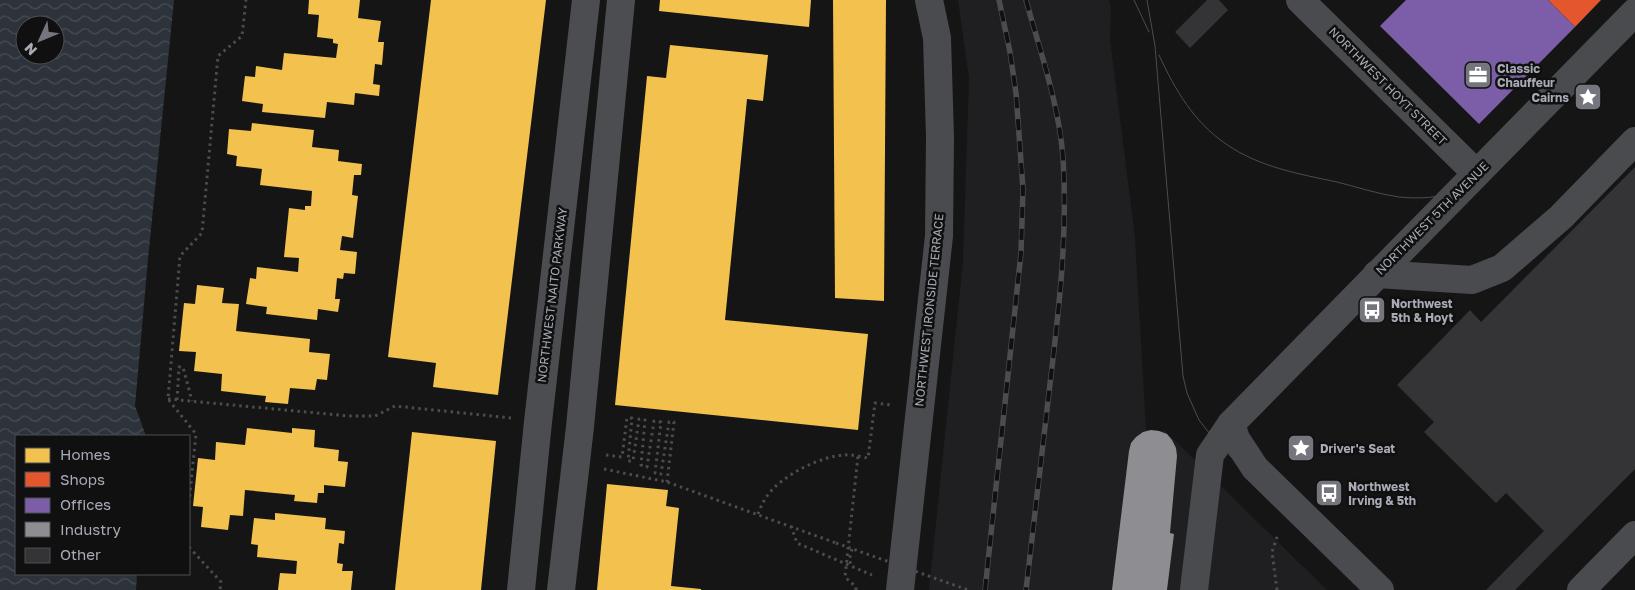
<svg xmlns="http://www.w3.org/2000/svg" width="1635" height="590" viewBox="0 0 1635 590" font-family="'Golos Text',sans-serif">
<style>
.built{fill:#1f1f21}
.water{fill:url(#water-waves);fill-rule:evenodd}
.homes{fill:#f2c14e}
.shops{fill:#e4572e}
.offices{fill:#7b5ea7}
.industry{fill:#8d8d92}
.building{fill:#343437}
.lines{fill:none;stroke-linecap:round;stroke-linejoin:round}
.path{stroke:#4b4c4f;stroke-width:3;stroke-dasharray:2.5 4;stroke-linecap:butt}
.minor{stroke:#4a4b4e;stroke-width:28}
.major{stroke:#4c4d50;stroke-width:28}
.tram{stroke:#4b4c4f;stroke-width:1}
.rail-casing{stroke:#4b4c4f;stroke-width:5.5}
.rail{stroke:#101011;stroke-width:4;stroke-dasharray:11;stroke-linecap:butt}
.path-bridge{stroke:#4b4c4f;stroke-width:3;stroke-dasharray:2.5 4;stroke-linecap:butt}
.labels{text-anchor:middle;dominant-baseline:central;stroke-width:5;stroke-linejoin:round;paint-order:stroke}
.poi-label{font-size:12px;font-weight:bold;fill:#a8abb5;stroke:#101011;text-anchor:start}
.street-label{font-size:12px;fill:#a8abb5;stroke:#101011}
</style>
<defs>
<pattern id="water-waves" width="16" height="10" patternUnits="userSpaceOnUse" patternTransform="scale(1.25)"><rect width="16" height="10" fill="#2d333a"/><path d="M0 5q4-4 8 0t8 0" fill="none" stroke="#494e54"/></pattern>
</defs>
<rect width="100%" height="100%" fill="#151516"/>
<!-- built -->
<polygon class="built" points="958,0 1109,0 1111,8 1110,39 1135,238 1146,430 1165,431 1327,590 929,590 963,261 969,78"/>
<!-- water -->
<path class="water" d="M 0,0 L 174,0 L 148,259 L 135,406 L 146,436 L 16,436 L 16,574 L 137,574 L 136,590 L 0,590 ZM 25,25 L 55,25 L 55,55 L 25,55 Z"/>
<!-- homes -->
<g class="homes">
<polygon points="309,0 360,0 358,18 381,21 378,42 384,42 382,65 375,64 373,84 380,85 379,96 355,93 354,105 327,102 325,118 262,112 263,104 242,101 245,76 255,77 256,66 282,70 284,53 336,58 338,44 333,43 333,39 317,37 319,15 308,14"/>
<polygon points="431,0 546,0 498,395 433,387 436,363 388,357"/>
<polygon points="660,0 811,0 809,27 659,11"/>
<polygon points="833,0 886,0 884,301 835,298"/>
<polygon points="670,45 768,55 763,101 747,99 725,320 868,334 858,430 615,405 647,76 666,78"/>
<polygon points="252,123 314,130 312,147 339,150 338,161 362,164 361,175 354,175 352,195 358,196 353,238 342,236 340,250 357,252 355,274 344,273 343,279 337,278 335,299 340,299 338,312 318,309 317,320 266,314 267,307 246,304 250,278 256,279 257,267 298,272 299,258 284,257 289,208 305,210 305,206 311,206 312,191 260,185 262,169 236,166 237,156 227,154 229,129 251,131"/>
<polygon points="197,285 224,288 222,303 239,304 236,331 310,339 309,352 330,354 327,380 317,379 315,390 290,388 288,404 265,402 266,396 221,391 222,374 194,371 196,352 179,351 184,303 195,304"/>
<polygon points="247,428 292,433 292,428 315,430 314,447 339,450 338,461 348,462 345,487 324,485 324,493 318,493 317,503 294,501 295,495 245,490 243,516 230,515 228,530 201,527 203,507 193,506 198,458 215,460 216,442 245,445"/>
<polygon points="412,432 496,441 481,590 395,590"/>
<polygon points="607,484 668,490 666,506 679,508 671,586 701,589 701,590 597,590"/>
<polygon points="275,513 326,518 325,529 345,531 344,544 339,543 337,563 343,564 342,571 353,571 351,590 278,590 280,573 296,574 297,561 257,557 258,545 251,544 254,518 275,520"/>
</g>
<!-- shops -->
<polygon class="shops" points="1548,0 1601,0 1575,27"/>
<!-- offices -->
<polygon class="offices" points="1406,0 1548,0 1575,27 1479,124 1380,26"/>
<!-- industry -->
<polygon class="industry" points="1151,430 1159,431 1167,434 1172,440 1176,448 1177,456 1170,533 1174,534 1167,590 1112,590 1129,451 1131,443 1136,437 1143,432"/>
<!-- building -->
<g class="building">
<polygon points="1207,0 1219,0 1228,10 1190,48 1175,32"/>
<polygon points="1635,167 1635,469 1515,590 1486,590 1544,531 1506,493 1496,503 1424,432 1434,422 1397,385 1470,310 1481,322"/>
</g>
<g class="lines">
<!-- path -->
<g class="path">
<polyline points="168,399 349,416 375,416 395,406 511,418"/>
<polyline points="177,400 179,367 183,367 192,401"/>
<polyline points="606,455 622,457 627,418 632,418 628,461 633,461 639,419 645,420 641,465 647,467 654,421 661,422 655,473 661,474 669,422 674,422 667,482"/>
<polyline points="604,469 667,482 836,543"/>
<polyline points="189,503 196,434 168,399 180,256 202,233 218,56 242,36 246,0"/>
<path d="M 758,514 C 760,508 763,502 767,496 C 781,476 820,456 845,455 C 852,454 861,457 868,458 L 875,403 L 891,405"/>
<polyline points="791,526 797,543 872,575"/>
<polyline points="189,547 221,582 220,590"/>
<polyline points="852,549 849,561 854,567"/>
<polyline points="856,590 856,587 845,577 858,456"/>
<polyline points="1277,590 1272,552 1278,534"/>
</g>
<!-- minor -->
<g class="minor">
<polyline points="1300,0 1476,173"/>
<polyline points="1377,274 1472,280 1502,268 1561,217 1635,141"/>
<polyline points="1231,424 1236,439 1255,468 1380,590"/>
<polyline points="900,590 939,236 940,137 937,38 929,0"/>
<polyline points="1194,590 1210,455 1231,424 1635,12"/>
<polyline points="1581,590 1635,535"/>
</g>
<!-- major -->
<g class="major">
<polyline points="521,590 538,422 586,0"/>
<polyline points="561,590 580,427 621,0"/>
</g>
<!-- tram -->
<g class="tram">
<polyline points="1134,0 1149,32"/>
<polyline points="1147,0 1155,46 1183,376 1187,393 1199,420 1217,443 1367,590"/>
<path d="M 1159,55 C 1175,90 1194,122 1226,144 C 1259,167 1299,174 1337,182 C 1357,187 1378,194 1399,197 C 1418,199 1442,198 1459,190 C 1477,183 1491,170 1505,157 L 1635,25"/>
<polyline points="1567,590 1635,521"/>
</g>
<!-- rail casing -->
<g class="rail-casing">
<g id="rail">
<path d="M 1026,0 C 1040,51 1059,104 1063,158 C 1068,233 1059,309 1050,384 C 1042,452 1034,521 1026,590"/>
<polyline points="985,590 1021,253 1023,189 1016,93 1010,52 999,0"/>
</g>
</g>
<!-- rail -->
<use href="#rail" class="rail"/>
<!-- path-bridge -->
<polyline class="path-bridge" points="836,543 968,590"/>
</g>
<!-- icons -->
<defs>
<g id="office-square" transform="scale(1.4375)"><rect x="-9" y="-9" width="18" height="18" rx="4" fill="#75767d" stroke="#101011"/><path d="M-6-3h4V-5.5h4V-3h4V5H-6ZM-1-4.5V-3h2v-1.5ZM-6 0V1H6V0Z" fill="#fff"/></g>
<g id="sight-square" transform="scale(1.4375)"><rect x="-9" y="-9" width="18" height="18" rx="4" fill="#75767d" stroke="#101011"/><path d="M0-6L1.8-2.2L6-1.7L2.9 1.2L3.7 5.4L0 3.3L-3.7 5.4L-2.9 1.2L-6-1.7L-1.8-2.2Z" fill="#fff"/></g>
<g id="bus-square" transform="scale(1.4375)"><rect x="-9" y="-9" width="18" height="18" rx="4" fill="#75767d" stroke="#101011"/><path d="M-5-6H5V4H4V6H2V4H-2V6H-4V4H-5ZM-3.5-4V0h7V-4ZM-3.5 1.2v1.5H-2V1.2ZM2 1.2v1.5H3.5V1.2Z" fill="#fff"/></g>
</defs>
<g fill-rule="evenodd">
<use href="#office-square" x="1478" y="75"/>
<use href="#sight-square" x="1588" y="97"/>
<use href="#bus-square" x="1372" y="310"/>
<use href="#sight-square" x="1301" y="448"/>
<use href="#bus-square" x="1329" y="493"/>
</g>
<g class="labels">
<!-- poi labels -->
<g class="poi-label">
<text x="1497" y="68">Classic<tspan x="1497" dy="14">Chauffeur</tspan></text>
<text x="1569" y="97" text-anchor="end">Cairns</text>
<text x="1391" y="303">Northwest<tspan x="1391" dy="14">5th &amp; Hoyt</tspan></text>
<text x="1320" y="448">Driver's Seat</text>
<text x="1348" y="486">Northwest<tspan x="1348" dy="14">Irving &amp; 5th</tspan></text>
</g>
<!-- street labels -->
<g class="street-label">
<text transform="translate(1388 86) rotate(45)">NORTHWEST HOYT STREET</text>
<text transform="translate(1432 218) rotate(-45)">NORTHWEST 5TH AVENUE</text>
<text transform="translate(552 295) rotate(-83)">NORTHWEST NAITO PARKWAY</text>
<text transform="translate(929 310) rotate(-84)">NORTHWEST IRONSIDE TERRACE</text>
</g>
</g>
<!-- legend -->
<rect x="15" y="435" width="175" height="140" fill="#101011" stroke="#4d4e53"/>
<rect x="25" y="448" width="25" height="15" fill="#f2c14e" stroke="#4d4e53"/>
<text x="60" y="460" font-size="15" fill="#a8abb5">Homes</text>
<rect x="25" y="472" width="25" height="15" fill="#e4572e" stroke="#4d4e53"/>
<text x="60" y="485" font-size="15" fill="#a8abb5">Shops</text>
<rect x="25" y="498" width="25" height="15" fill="#7b5ea7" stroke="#4d4e53"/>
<text x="60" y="510" font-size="15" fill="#a8abb5">Offices</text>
<rect x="25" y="522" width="25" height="15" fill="#8d8d92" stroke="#4d4e53"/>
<text x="60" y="535" font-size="15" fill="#a8abb5">Industry</text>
<rect x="25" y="548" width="25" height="15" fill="#343437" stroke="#4d4e53"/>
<text x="60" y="560" font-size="15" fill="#a8abb5">Other</text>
<!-- north arrow -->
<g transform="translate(40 40) rotate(226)"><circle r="24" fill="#101011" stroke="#4d4e53"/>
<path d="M0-4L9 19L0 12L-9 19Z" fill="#75767d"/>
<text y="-8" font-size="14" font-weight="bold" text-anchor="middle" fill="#a8abb5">N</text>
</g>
</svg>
